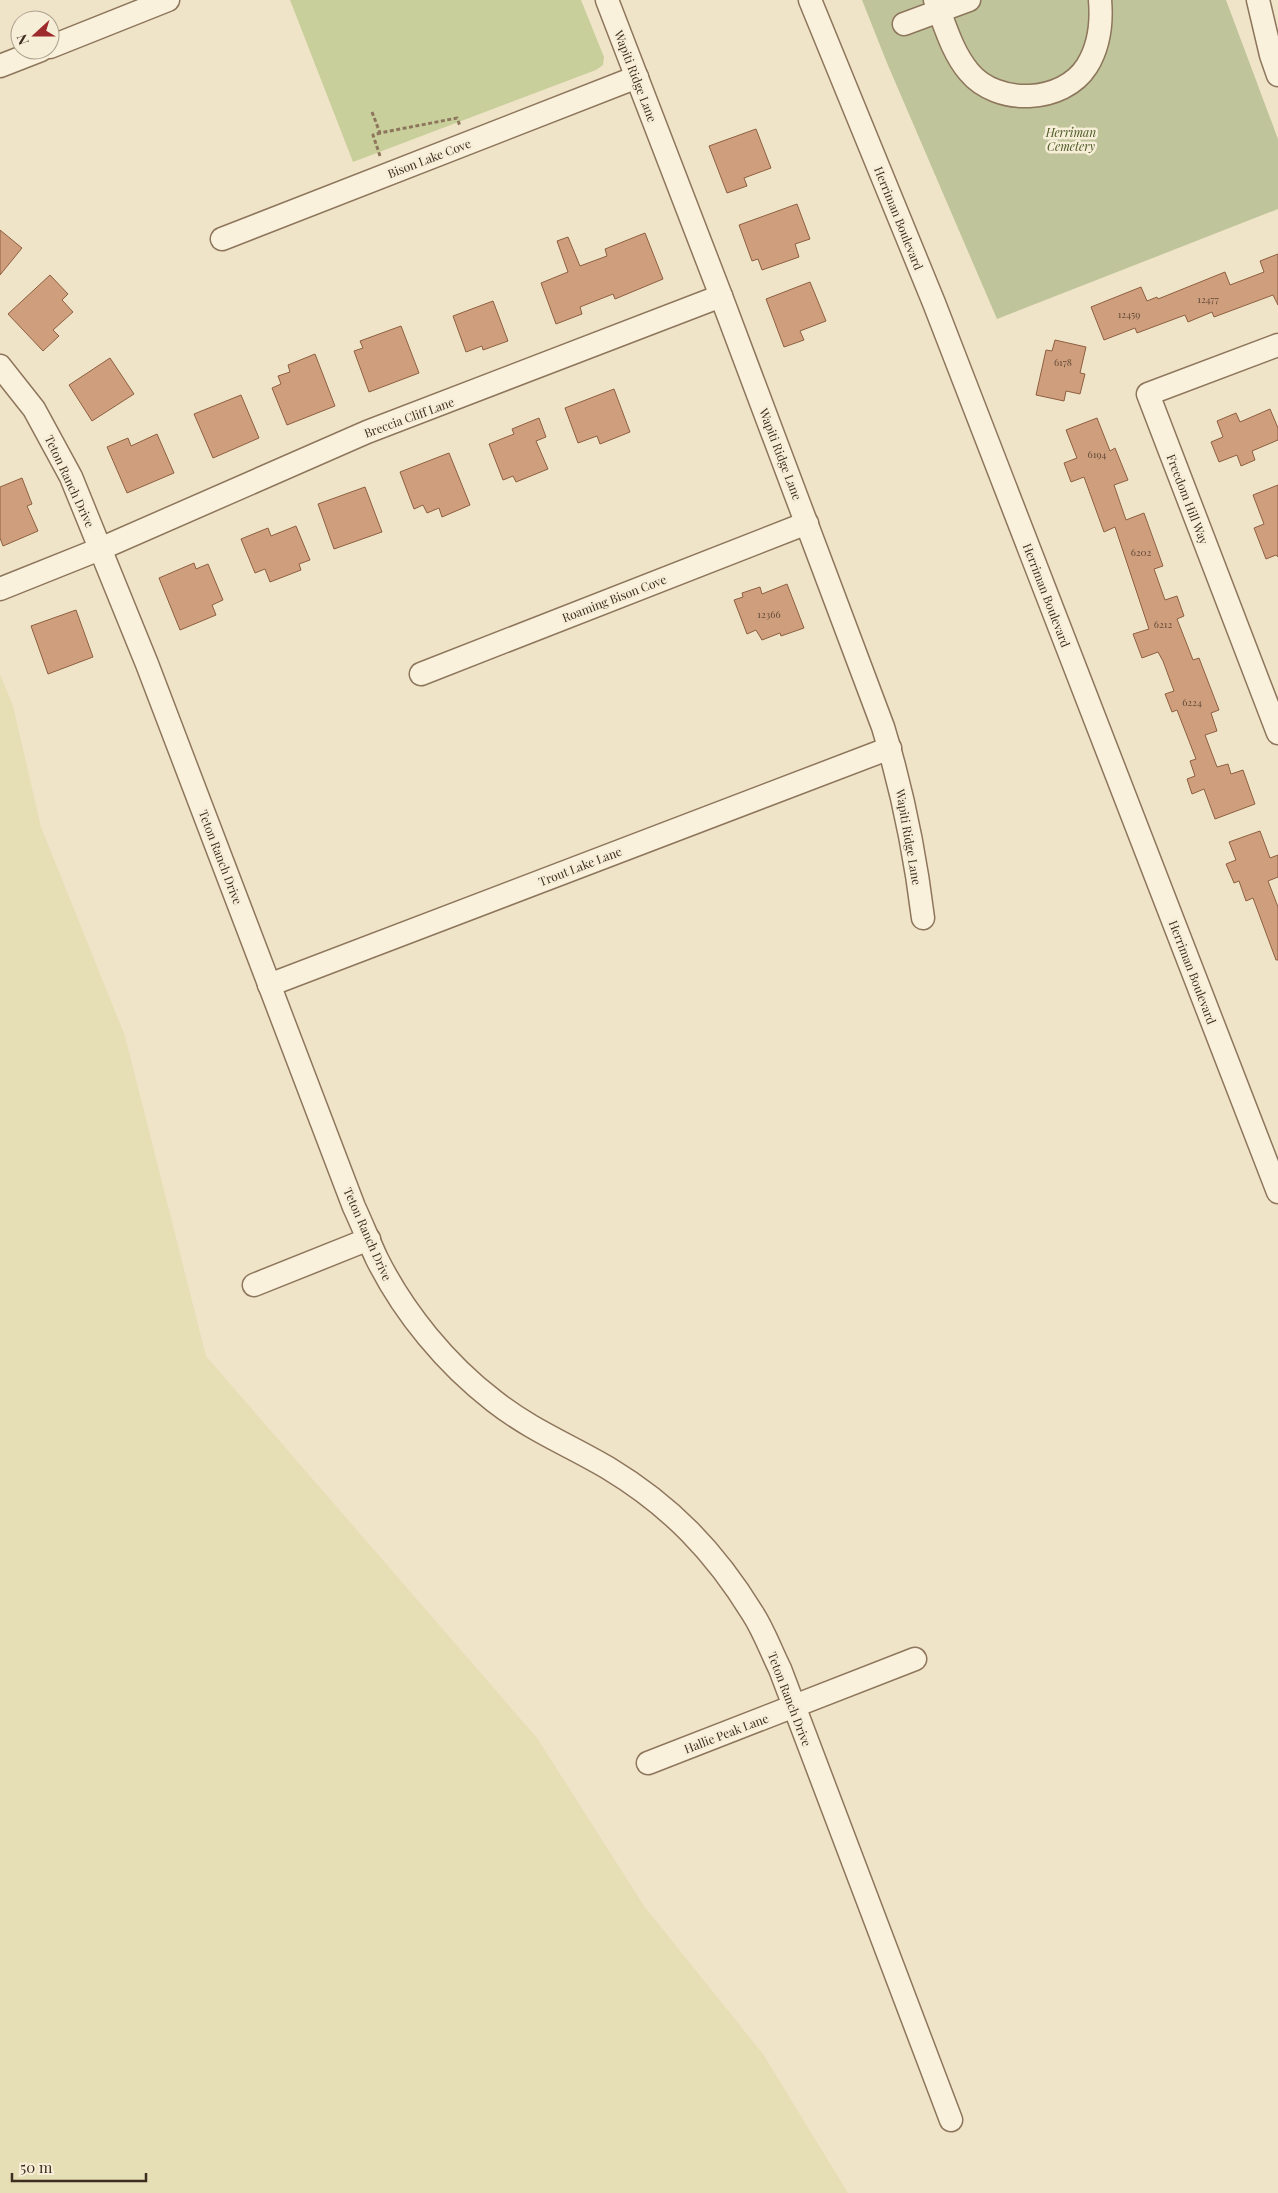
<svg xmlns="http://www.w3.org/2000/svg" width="1278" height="2193" viewBox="0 0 1278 2193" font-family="'Playfair Display',serif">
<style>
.farmland{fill:#e6deb5}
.green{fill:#c9cf9b}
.cemetery{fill:#bfc49a}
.building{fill:#cf9f7d;stroke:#8d5f41}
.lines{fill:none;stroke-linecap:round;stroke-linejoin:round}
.minor-casing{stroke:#8d765c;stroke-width:25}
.path{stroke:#8d765c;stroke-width:3;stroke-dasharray:4 2.5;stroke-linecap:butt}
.minor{stroke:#faf1dc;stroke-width:22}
.labels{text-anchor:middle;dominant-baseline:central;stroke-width:5;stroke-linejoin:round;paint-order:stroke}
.number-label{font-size:10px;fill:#624a37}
.street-label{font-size:12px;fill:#3d2e20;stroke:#f7eed8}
.park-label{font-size:12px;font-style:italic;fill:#4d5a26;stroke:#f7eed8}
</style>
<rect width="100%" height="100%" fill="#f0e4c8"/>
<!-- farmland -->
<polygon class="farmland" points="0,674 13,706 41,827 125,1036 206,1356 537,1738 644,1906 763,2054 848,2193 0,2193"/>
<!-- green -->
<polygon class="green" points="290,0 581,0 604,57 603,65 596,70 353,162"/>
<!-- cemetery -->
<polygon class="cemetery" points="862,0 1226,0 1278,139 1278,209 997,319 887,63"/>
<!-- building -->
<g class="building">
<polygon points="756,129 771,168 744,178 747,186 727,193 709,146"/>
<polygon points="797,204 810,239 795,244 799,257 762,270 758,259 752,261 739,225"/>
<polygon points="0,230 22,248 0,275"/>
<polygon points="645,233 663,279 615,299 613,294 580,307 582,314 556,324 541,283 568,272 557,241 568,237 580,266 607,256 605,249"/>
<polygon points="1278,254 1278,305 1273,295 1214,317 1212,312 1188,322 1185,315 1137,333 1135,328 1104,340 1091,307 1141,287 1147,301 1157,297 1158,299 1225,272 1230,285 1264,272 1260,261"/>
<polygon points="50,275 68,294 62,300 73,312 53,330 59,336 43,351 8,314"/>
<polygon points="810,282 826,321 800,331 804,340 784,347 766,299"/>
<polygon points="493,301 508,341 483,350 482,346 466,352 453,316"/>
<polygon points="401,326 419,373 369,392 354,351 363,348 360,341"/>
<polygon points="1055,340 1086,347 1080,373 1085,374 1080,394 1066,391 1064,401 1036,395 1046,350 1052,351"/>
<polygon points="315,354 335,406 287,425 272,388 281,384 278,376 290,372 288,365"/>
<polygon points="110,358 134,394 92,421 69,385"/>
<polygon points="614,389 630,432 600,444 597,436 578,443 565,408"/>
<polygon points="241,395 259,438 213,458 194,414"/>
<polygon points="1270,409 1278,428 1278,440 1252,451 1255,460 1241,466 1237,455 1219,462 1211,442 1223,437 1217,421 1236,413 1240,422"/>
<polygon points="539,418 546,437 536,441 548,469 516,482 513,476 503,480 489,444 514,434 512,429"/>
<polygon points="1097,418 1110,451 1115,448 1128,480 1114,485 1126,520 1144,513 1163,566 1154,569 1165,600 1177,596 1184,616 1177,619 1193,660 1199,658 1219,710 1211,713 1217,731 1205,735 1217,767 1228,764 1231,774 1243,770 1255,804 1215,819 1204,789 1192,794 1187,779 1195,776 1190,761 1196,759 1177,710 1172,712 1165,694 1174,691 1163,661 1158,652 1142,658 1133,634 1149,629 1115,527 1104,532 1084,477 1071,482 1064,463 1077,458 1066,430"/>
<polygon points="157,434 174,473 127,493 107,447 128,438 131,446"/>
<polygon points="449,453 470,505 442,517 439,508 427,513 423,505 414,509 400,472"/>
<polygon points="22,478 32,504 27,506 38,531 3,546 0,538 0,487"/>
<polygon points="1278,485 1278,557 1276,555 1266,559 1254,528 1264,524 1253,495"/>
<polygon points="365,487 382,532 334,549 318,504"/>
<polygon points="296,526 310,560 299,564 301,570 270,582 265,569 255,573 241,539 268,528 271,536"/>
<polygon points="194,563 196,569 208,564 223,600 212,605 216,615 180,630 159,578"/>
<polygon points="787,584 804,628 781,636 780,633 762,640 756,630 747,634 734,600 743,597 742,593 760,587 762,594"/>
<polygon points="76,610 93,657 48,674 31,626"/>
<polygon points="1260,831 1270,858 1278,855 1278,877 1268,881 1278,907 1278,960 1276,960 1253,898 1246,901 1239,881 1234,883 1226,864 1236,860 1229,842"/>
</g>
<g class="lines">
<!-- minor casing -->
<g class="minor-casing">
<g id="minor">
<path d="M 607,0 L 721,296 L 883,727 C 902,789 915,853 923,918"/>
<polyline points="810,0 934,303 1278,1192"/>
<path d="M 935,0 C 945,25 952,52 969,72 C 997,106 1063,104 1087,66 C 1100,45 1102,23 1100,0"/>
<polyline points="1258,0 1271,55 1278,75"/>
<polyline points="904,24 969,0"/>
<polyline points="50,47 168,0"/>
<polyline points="0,66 41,50"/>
<polyline points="222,239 637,77"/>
<polyline points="1278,345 1148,394 1278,733"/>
<path d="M 0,366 L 34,409 L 71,477 L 147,664 L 354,1207 C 362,1224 369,1242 377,1259 C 404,1313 446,1364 494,1401 C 531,1430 569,1445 608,1468 C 671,1506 715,1552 753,1614 C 764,1631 771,1651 780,1669 L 951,2120"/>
<polyline points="0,589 100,549 367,432 721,296"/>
<polyline points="421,674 807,523"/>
<polyline points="269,985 890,748"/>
<polyline points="254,1285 369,1239"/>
<polyline points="648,1763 915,1659"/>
</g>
</g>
<!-- path -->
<g class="path">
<polyline points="372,112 380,133 457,118 460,126"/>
<polyline points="380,156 373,135 380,133"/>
</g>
<!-- minor -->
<use href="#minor" class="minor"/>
</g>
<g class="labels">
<!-- number labels -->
<g class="number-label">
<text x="1208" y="299">12477</text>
<text x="1129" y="314">12459</text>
<text x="1063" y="362">6178</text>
<text x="1097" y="454">6194</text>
<text x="1141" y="552">6202</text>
<text x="769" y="614">12366</text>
<text x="1163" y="624">6212</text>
<text x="1192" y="702">6224</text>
</g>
<!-- street labels -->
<g class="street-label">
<text transform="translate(636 76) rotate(69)">Wapiti Ridge Lane</text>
<text transform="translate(429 158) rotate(-21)">Bison Lake Cove</text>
<text transform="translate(899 218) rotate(68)">Herriman Boulevard</text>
<text transform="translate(409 417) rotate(-20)">Breccia Cliff Lane</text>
<text transform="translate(781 454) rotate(69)">Wapiti Ridge Lane</text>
<text transform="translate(70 481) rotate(65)">Teton Ranch Drive</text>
<text transform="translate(1188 499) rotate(69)">Freedom Hill Way</text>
<text transform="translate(1047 595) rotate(69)">Herriman Boulevard</text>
<text transform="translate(614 598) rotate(-21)">Roaming Bison Cove</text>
<text transform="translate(909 837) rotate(80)">Wapiti Ridge Lane</text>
<text transform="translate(221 857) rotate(69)">Teton Ranch Drive</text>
<text transform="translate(580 866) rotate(-21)">Trout Lake Lane</text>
<text transform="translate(1193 972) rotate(69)">Herriman Boulevard</text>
<text transform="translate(368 1234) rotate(66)">Teton Ranch Drive</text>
<text transform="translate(790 1699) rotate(69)">Teton Ranch Drive</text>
<text transform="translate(726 1733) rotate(-21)">Hallie Peak Lane</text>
</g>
<!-- park labels -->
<g class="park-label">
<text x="1071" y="132">Herriman<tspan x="1071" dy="14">Cemetery</tspan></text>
</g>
</g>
<!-- north arrow -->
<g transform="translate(35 35) rotate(249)"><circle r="24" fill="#f7eed8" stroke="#ada18e"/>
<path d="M0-4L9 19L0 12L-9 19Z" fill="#9e2a2b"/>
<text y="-8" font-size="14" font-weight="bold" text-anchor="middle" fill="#3d2e20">N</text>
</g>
<!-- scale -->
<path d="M12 2173v8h134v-8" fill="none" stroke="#3d2e20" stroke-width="2.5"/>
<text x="20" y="2173" font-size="15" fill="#3d2e20" stroke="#f7eed8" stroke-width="4" paint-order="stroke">50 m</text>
</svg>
